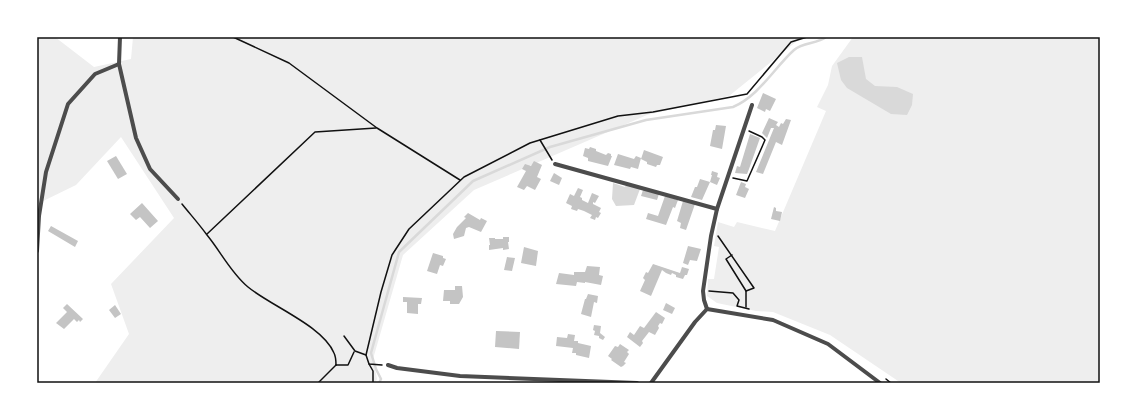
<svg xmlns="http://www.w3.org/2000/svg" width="1137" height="420" viewBox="0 0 1137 420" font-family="Jost,sans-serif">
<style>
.green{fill:#eee}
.water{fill:#d9d9d9}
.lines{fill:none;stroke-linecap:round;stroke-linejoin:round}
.stream{stroke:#d9d9d9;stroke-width:2.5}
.building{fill:#c4c4c4}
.path{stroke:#111;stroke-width:1.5}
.minor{stroke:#4c4c4c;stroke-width:4}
.neatline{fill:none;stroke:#111;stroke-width:1.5}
</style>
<rect width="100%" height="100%" fill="#fff"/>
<!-- green -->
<g class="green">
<polygon points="37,37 55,37 94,67 131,59 133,37 802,37 729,96 647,115 474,190 403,255 373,359 377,379 375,383 95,383 129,334 111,284 174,218 121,137 76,185 37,204"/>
<polygon points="853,37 1100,37 1100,383 901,383 830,335 773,312 756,311 717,303 707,296 708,279 714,279 719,247 714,246 718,222 734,227 737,222 775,231 826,111 817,107 828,85 832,66"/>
</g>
<!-- water -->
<g class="water">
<polygon points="849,57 862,57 866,79 875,86 897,87 913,94 912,105 907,115 891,114 847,88 841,80 837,63"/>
<polygon points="613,183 625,187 626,185 640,189 634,205 616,206 612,199"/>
</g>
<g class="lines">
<!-- stream -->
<path class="stream" d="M 379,383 L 381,379 L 376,369 L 371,353 L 399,252 L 473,181 L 550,147 L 646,120 L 733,107 C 759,96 774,68 794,50 C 803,42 817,44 826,37"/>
</g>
<!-- building -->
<g class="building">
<polygon points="763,93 776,99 770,111 766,109 765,112 757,108"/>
<polygon points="769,118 778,122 776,125 779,127 781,123 783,124 786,119 791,120 782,145 776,142 763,174 756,172 774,128 771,128 767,138 762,133"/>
<polygon points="716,125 726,126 722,149 710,146 713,130 715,130"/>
<polygon points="750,134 760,138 749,169 747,174 735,173 737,166 740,167"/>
<polygon points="590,147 596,149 596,151 606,155 608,153 611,154 611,156 612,156 608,166 588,161 588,158 583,156 585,148 589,149"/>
<polygon points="644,150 663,157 660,165 657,165 656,167 647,164 647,162 641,159"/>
<polygon points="618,154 634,159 636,156 641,158 638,169 631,167 630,169 614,165"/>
<polygon points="116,156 127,174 118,179 107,161"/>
<polygon points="534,161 542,165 537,177 541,179 535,190 527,186 524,190 517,187 526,171 522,169 525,164 531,166"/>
<polygon points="712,171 718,173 717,177 720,178 717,185 710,182 712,175 711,175"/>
<polygon points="554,173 562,178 559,185 550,181"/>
<polygon points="700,179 710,182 702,200 691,197 695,187 697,187"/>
<polygon points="741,182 746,184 745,187 749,189 745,198 736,195"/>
<polygon points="578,188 583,190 580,197 582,198 582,200 588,203 592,193 599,196 595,203 593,202 593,204 601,208 599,212 601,213 598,218 596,217 595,220 590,218 592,215 584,211 578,209 577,211 571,209 572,206 566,203 570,194 574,196"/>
<polygon points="643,190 659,194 657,200 641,196"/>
<polygon points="665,196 678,200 675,208 673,207 666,225 646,219 648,213 658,216"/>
<polygon points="683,201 695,204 686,230 680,228 681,223 677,221"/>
<polygon points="142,203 158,221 150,228 140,217 136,220 130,214"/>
<polygon points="774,207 776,208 776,211 782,212 780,221 771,219"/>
<polygon points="468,213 480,220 481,218 487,221 481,232 469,227 466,228 464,236 454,239 453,234 457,227 466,218 464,217"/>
<polygon points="51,226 78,241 75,247 48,231"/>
<polygon points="503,237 509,237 509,242 508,242 509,249 503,250 503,248 489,250 489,245 490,245 489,238 495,238 495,239 503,239"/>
<polygon points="688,246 701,249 697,261 690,260 688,265 683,263"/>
<polygon points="524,247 538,251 536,266 521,263"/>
<polygon points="433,253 443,256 443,258 446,259 443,266 440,265 437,274 427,271"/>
<polygon points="507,257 515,258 512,271 504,270"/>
<polygon points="653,264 680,273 682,267 689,269 687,275 685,275 683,279 676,277 676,275 672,273 671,275 666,273 662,270 651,296 640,291 645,280 643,278 646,272 648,273"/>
<polygon points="587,266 600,267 599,275 603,276 601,285 585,282 585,283 577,282 576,286 556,284 559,273 574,275 574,272 585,272"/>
<polygon points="455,286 462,286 463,297 459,304 450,304 450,301 443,301 444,290 455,290"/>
<polygon points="588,294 598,296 597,303 594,302 591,317 581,314 585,299 586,299"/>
<polygon points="403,297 422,298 421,304 418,304 418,314 407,313 407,302 403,302"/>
<polygon points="666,303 675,308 672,314 663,310"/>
<polygon points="67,304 83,319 80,322 79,320 77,322 74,319 64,329 56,323 67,312 63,308"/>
<polygon points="115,305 121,314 115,318 109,310"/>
<polygon points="656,312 665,318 662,324 660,323 658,326 659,328 655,335 649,332 642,341 643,343 640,347 627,337 630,332 634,335 640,326 644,328"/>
<polygon points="594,325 601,326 600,333 605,337 603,340 599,338 599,336 594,335 595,331 593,330"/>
<polygon points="496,331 520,332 519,349 495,347"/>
<polygon points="568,334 575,335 574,341 578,341 578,343 591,346 589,358 576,355 576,353 572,353 573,348 556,346 557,337 567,338"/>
<polygon points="620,344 629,350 627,352 629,354 624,362 626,363 623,366 621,367 611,360 612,359 608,356 615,346 618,347"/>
</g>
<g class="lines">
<!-- path -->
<g class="path">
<polyline points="233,37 289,63 377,128 460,180"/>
<polyline points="540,140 552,160"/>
<polyline points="733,178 747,181 765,140 762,137 749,131"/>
<path d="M 182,204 C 190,214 199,224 207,235 C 221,252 231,273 248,287 C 271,306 323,326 334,353 C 336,357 336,361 336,365"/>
<polyline points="207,234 315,132 376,128"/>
<polyline points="718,236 754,288 746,291"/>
<polyline points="732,255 726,259 746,291 746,307"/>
<polyline points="709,291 733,293 739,300 737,306 749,309"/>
<polyline points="344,336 355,351 366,355"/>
<polyline points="369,364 373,371 373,383"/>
<polyline points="336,365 348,365 354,352"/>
<polyline points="382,365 369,364 366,355 381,292 392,255 409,229 464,177 530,143 618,116 653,112 747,94 791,42 807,37"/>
<polyline points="886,379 891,383"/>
<polyline points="318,383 336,365"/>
</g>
<!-- minor -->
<g class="minor">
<polyline points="120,37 119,64 136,138 150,169 178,199"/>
<polyline points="555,164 717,209"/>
<polyline points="37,251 39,216 46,172 68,104 95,74 119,64"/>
<polyline points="707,309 704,300 703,291 711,236 717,209 752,105"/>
<polyline points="707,309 773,320 828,344 880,383"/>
<polyline points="388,365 397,368 460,376 637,383"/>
<polyline points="651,383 695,322 707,309"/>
</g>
</g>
<!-- border -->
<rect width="1137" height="420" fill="none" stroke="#ffffff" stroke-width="76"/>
<rect x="38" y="38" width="1061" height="344" class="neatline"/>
</svg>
